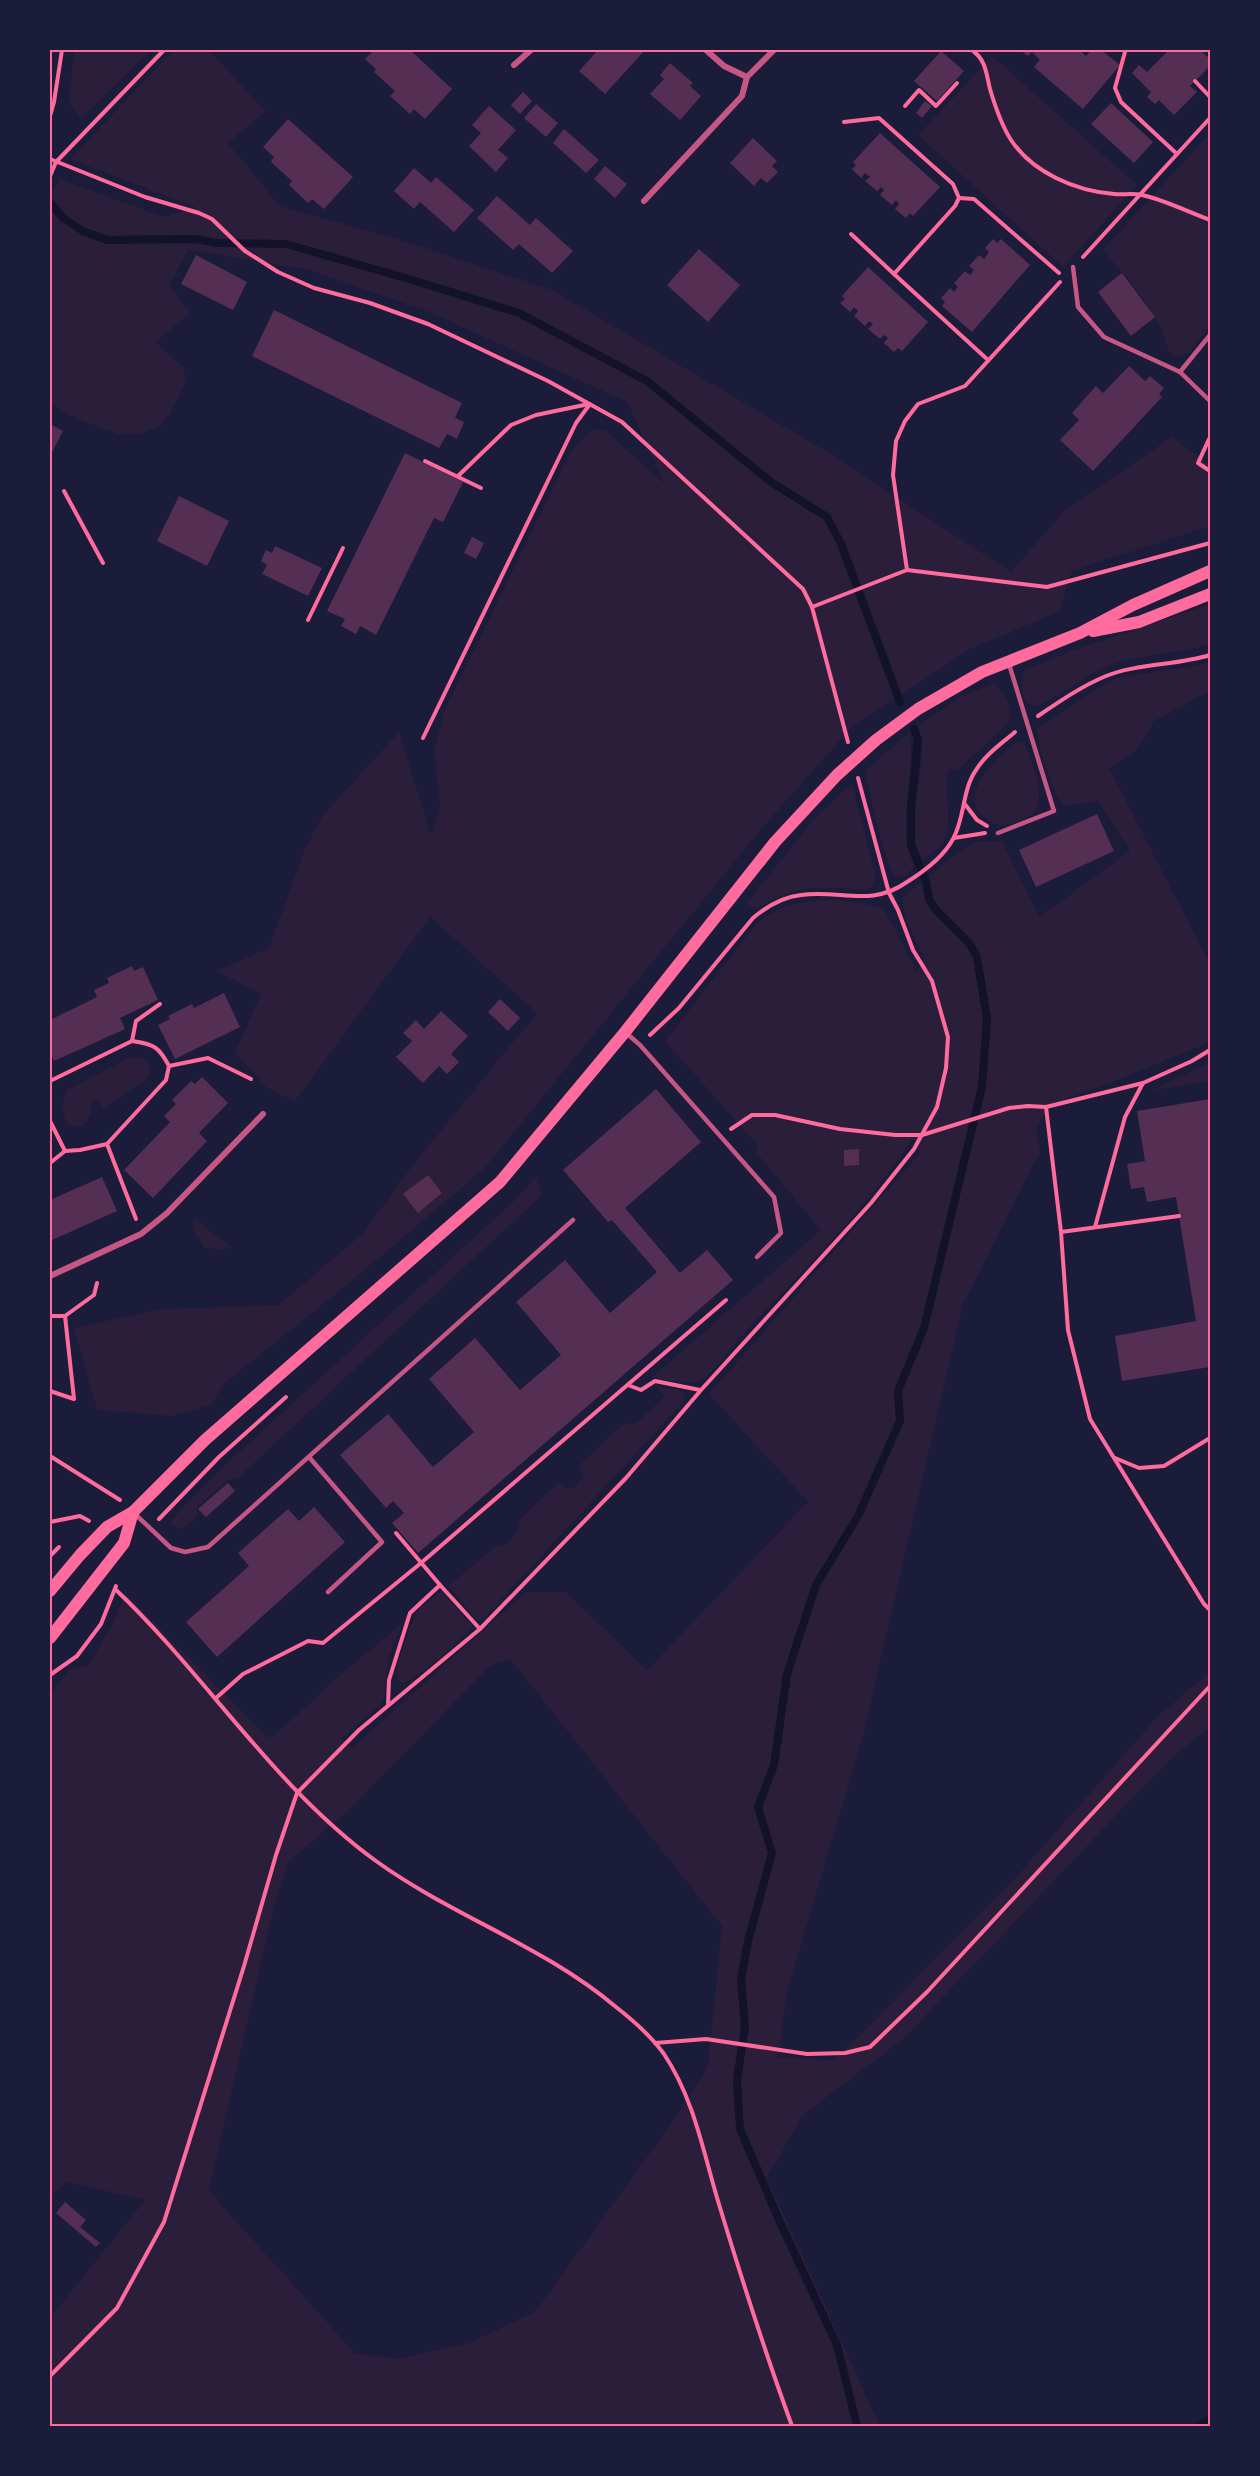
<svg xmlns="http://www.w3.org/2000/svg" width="1260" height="2476" viewBox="0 0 1260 2476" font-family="Signika,sans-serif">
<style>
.green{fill:#2a1e3b;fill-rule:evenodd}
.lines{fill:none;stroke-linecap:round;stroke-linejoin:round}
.stream{stroke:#12122b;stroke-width:8}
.building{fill:#542f53}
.path{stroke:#ff6b9d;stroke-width:4}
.service{stroke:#c65784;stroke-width:4.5}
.minor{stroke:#c65784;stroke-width:6}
.secondary{stroke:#ff6b9d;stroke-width:12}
.neatline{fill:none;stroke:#ff6b9d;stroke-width:2}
</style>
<rect width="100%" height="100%" fill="#1b1b3a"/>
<!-- green -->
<g class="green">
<polygon points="74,50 151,50 80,119 69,100"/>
<polygon points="174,50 208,50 266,111 228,143 280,206 411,243 552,290 826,451 1011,572 1065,510 1172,437 1210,465 1210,526 1072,571 1059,612 972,648 851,728 762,828 484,1169 354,1279 224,1384 211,1405 172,1416 97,1410 74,1328 160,1309 279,1305 363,1233 412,1166 537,1013 430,917 295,1101 267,1088 235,1052 261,994 216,971 269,948 304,851 323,815 399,732 431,835 440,805 434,752 444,712 571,451 592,429 606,431 665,484 627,402 429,312 306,269 188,250 169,286 191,313 155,342 183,367 186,381 170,414 160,426 139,434 118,434 79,420 50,403 50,195 60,179 164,217 195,207 70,159"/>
<polygon points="992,56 1137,185 1063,267 918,135"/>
<path d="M 1210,133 L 1210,325 L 1189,353 L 1175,357 C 1166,350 1166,341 1162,331 C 1149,302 1124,275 1103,250 Z"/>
<path d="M 1210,604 L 1210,644 C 1173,656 1131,653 1097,671 C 1086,677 1043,706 1035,706 C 1034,706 1028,703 1027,703 C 1021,691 1019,683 1025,670 L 1074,650 Z"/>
<path d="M 1210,662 L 1210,691 L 1154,721 L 1137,750 L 1109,768 L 1210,964 L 1210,1042 L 1120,1079 L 1050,1105 L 1036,1127 L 1040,1152 L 963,1304 L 863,1736 L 787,1992 L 778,2057 L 835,2060 L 1011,1883 L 1158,1716 L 1210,1672 L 1210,1727 L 1172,1757 L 903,2039 L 802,2116 L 767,2178 L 880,2426 L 50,2426 L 50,2318 L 145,2200 L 67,2182 L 50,2197 L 50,1695 L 69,1670 L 89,1665 L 114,1621 L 125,1593 L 268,1738 L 277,1733 L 341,1674 L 404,1622 L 389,1655 L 384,1697 L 378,1707 L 342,1739 L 352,1748 L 526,1592 L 566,1592 L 647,1670 L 808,1502 L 709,1394 L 920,1153 L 913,1138 C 865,1212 797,1276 737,1341 C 727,1351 712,1376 700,1381 C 691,1386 662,1379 651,1378 L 821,1230 L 755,1151 L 759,1147 L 665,1041 L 757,923 C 792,894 842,896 884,909 L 917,972 L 924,957 L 905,918 L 902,898 L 951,858 L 976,841 L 1002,841 L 1039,917 L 1130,851 L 1098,801 L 1063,806 C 1050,785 1040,754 1037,729 L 1098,688 L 1119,677 L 1196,666 ZM 511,1660 L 722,1926 L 708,2066 L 678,2114 L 535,2312 L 469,2343 L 398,2359 L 355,2353 L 209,2191 L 272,1915 L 288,1862 L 346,1813 L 490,1666 Z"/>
<path d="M 994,683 C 1006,694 1012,705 1009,722 L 957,771 L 949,769 C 942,791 956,827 941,845 C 937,851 928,855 922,860 C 920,855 916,848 915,843 C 907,805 931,763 918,726 L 958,698 Z"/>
<path d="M 910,732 C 915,770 902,807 907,845 C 909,852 912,860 914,867 L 905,876 L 896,877 C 884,864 870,792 865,771 Z"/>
<path d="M 1024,741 C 1030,760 1052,802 1029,816 C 1022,821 1011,823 1002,826 C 959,812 974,783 997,759 C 1004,752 1014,742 1024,741 Z"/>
<path d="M 852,783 L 876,877 L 873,887 L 867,890 C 821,887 798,883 757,909 L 746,904 L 815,818 Z"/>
<path d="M 140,1056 C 150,1063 155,1071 146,1080 L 103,1109 L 98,1099 L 95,1099 L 90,1107 L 91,1115 L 84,1125 L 74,1127 L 67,1124 L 62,1107 L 67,1090 L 125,1060 Z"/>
<polygon points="1210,1062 1210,1081 1151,1091"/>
<polygon points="537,1176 542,1195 238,1478 227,1481 197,1507 197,1517 183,1529 171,1525 171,1520 226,1464 515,1200"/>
<polygon points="194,1218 232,1248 222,1250 205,1248 192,1228"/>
<polygon points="656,1387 679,1389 685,1395 684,1401 488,1614 480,1621 477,1620 448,1586 496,1546 510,1542 518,1530 518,1521 559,1482 564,1488 575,1488 583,1475 579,1465 623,1424 636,1423 665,1396"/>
<path d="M 441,1591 L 472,1626 C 460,1642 422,1676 403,1683 L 398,1681 L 397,1667 L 402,1650 L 416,1612 Z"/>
</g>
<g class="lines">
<!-- stream -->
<g class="stream">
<polyline points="50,202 63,218 83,231 107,240 195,239 217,243 286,244 409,279 519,313 647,381 771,482 827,517 841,544 900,702"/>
<polyline points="857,2426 837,2345 780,2222 740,2129 737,2080 745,2026 741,1980 748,1941 772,1853 758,1807 774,1765 787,1674 816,1585 858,1516 900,1421 898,1391 924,1328 982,1087 987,1019 977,957 969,943 936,910 929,899 926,881 911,845 911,809 918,740 914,729"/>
<polyline points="1199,2426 1210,2418"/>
</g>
</g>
<!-- building -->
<g class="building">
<polygon points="374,50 410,50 452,89 425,119 414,109 410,114 390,96 395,91 374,72 376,69 365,59"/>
<polygon points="598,50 645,50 605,94 579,71"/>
<polygon points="1020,50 1079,50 1086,56 1092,50 1101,50 1120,65 1083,109 1034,67 1040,60 1032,52 1028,56"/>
<polygon points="1169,50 1200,50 1210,59 1210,66 1190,86 1197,92 1174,115 1159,100 1155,104 1147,97 1151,92 1132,73 1139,65 1147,72"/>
<polygon points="941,51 964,71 937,101 914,81"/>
<polygon points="670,63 693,83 690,86 701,96 680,120 650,94 664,79 660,75"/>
<polygon points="523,92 532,101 520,114 511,105"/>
<polygon points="925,101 932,106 922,118 916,113"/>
<polygon points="1111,103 1153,142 1134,163 1091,124"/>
<polygon points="536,104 558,123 546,137 524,118"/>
<polygon points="489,106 516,130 498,150 508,158 496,172 469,146 481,133 472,125"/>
<polygon points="288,119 353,177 324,209 312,199 308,203 289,185 292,181 271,162 274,157 263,147"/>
<polygon points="564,129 599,160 586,173 553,143"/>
<polygon points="880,133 940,187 913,216 910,213 906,218 895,209 899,204 896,200 892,205 880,195 884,190 881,187 877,191 865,181 870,177 865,173 861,178 852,169 856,165 853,162"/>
<polygon points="753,138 777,161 772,166 778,172 767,183 761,178 754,186 730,163"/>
<polygon points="605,166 627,184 615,198 594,179"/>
<polygon points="414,168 431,183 436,177 474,210 454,232 420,202 414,209 394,191"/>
<polygon points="497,196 530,225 536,218 573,251 552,273 519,244 513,250 477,218"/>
<polygon points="993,239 997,243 1001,239 1030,265 972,332 942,306 945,302 941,298 950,288 954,292 958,287 954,283 965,271 970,275 974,270 969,266 979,255 984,259 989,252 985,248"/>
<polygon points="699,249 740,285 708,322 667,285"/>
<polygon points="196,255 247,282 233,310 181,284"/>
<polygon points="868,267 928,322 902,351 898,348 894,352 884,343 888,338 884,335 880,339 868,329 873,324 869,321 865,326 854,316 858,311 854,307 850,312 840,303 845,299 842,296"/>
<polygon points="1122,273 1155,317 1131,336 1098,292"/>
<polygon points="274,310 462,403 455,418 464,422 457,439 447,434 439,448 252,356"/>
<polygon points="1129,366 1145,381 1150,376 1164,388 1159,394 1162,397 1093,471 1060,440 1079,420 1072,413 1096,386 1103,393"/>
<polygon points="50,424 63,431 50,456"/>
<polygon points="405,453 463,482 443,522 434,518 376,635 360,626 356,634 341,626 345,619 327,611"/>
<polygon points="179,496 229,521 207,566 157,541"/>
<polygon points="472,537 484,543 476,559 464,553"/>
<polygon points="275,546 322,568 308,596 262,574 267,565 261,561 266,550 272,553"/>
<polygon points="1097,814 1114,851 1036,887 1019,850"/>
<polygon points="132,966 134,971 143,967 158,1000 120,1018 125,1029 54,1061 50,1051 50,1020 97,997 94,990 109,983 107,978"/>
<polygon points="224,993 240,1027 175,1059 158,1025 170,1019 168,1016 192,1004 194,1008"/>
<polygon points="500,999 520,1018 508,1031 488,1012"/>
<polygon points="441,1011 468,1036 451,1054 459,1062 447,1074 439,1066 423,1083 396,1057 412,1041 403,1033 416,1020 424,1029"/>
<polygon points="202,1077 228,1103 199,1133 207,1141 153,1198 124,1170 170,1122 164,1116 176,1104 172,1100 191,1081 195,1084"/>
<polygon points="656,1089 701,1142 625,1208 680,1273 707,1250 733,1280 418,1553 392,1523 404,1513 393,1501 386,1508 340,1455 388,1414 433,1467 474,1432 429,1379 475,1338 520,1390 561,1355 516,1302 565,1260 610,1313 657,1272 612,1220 608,1222 563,1170"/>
<polygon points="1210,1099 1210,1367 1122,1381 1115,1336 1196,1321 1176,1197 1147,1202 1144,1187 1131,1189 1127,1164 1145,1161 1137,1111"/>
<polygon points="859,1149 859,1165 844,1166 844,1150"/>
<polygon points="428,1175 442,1193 418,1213 403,1194"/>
<polygon points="102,1177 117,1211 50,1241 50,1200"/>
<polygon points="228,1483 235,1491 206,1517 198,1509"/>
<polygon points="314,1507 345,1542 217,1657 186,1622 249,1566 238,1553 288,1509 299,1521"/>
<polygon points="65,2202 86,2220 80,2227 100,2243 96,2247 56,2213"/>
</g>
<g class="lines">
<!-- path -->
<g class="path">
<path d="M 972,50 C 986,60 986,73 990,89 C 995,106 1002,126 1011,140 C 1033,173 1076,191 1114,194 C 1123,195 1133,193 1142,195 C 1165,200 1188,212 1210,220"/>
<polyline points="1125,52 1115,88 1121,102 1177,154"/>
<polyline points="1195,81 1210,97"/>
<polyline points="905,106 919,90 936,106 957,83"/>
<polyline points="50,116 54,102 62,50"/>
<polyline points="844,122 879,118 953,184 959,198 955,206 894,274 988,360"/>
<polyline points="50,159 145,197 199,213 212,219 245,251 278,272 314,288 370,303 428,324 548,381 622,422 803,589 812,607 848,742"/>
<polyline points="50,176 56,162 164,50"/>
<polyline points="959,198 974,199 1059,273"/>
<polyline points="851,234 894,274"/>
<polyline points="1083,257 1210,118"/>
<polyline points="1210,437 1198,463 1210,471"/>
<polyline points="425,461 481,488"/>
<polyline points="458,476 511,425 536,415 589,404"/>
<polyline points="64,491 103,563"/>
<polyline points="907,570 1047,587 1210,543"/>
<polyline points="812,607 907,570 893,475 896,441 905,421 918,404 965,386 1060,282"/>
<polyline points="308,620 343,548"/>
<path d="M 1038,716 C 1060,701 1082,686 1106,676 C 1135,664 1178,665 1210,655"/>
<polyline points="423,738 576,423 590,404"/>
<polyline points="964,803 977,820 987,826"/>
<polyline points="954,838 985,833"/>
<path d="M 650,1035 L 679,1008 L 753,918 C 766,907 783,897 801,895 C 840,889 870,908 907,882 C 923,872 944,856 953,839 C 965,818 962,790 976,770 C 986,754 1001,744 1015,732"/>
<path d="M 132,1041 C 154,1044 159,1047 169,1066"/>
<polyline points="50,1081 132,1041 136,1021 160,1004"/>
<polyline points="1046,1107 1061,1232 1068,1330 1090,1419 1204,1604 1210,1610"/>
<polyline points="50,1121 65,1151"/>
<polyline points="731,1129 752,1115 775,1115 840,1129 895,1135 922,1135 1009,1108 1028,1106 1046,1107 1143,1083 1192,1061 1210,1050"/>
<polyline points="50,1163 65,1151 80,1150 107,1144"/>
<polyline points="136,1219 107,1144 166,1080 169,1066 208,1058 251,1079"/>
<polyline points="1095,1227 1125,1117 1143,1083"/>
<polyline points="1061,1232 1179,1216"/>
<polyline points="50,1316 65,1316 74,1399 50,1391"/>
<polyline points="65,1316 94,1295 97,1283"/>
<polyline points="628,1385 641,1390 655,1381 700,1390"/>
<polyline points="50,1456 120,1500"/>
<polyline points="1115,1458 1139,1468 1164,1466 1210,1438"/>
<polyline points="159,1519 219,1457 286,1397"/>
<polyline points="50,1522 80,1516 89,1521"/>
<polyline points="396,1533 440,1585"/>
<polyline points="50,1556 59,1547"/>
<path d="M 115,1589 C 206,1675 273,1786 376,1861 C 452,1916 544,1946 616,2007 C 634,2021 651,2036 664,2054 C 694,2099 703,2151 718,2201 C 741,2277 765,2352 792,2426"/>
<polyline points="50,1675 77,1656 101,1624 116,1586"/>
<polyline points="216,1698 243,1674 308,1641 323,1643 421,1563 726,1300"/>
<polyline points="388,1705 389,1680 410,1613 440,1585 480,1629"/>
<polyline points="655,2043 706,2039 807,2054 845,2053 870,2047 927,1992 1210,1686"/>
<polyline points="50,2376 117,2308 164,2222 244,1966 276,1855 297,1793 359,1730 480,1629 626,1478 701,1390 871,1203 914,1149 937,1107 946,1068 948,1037 932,981 913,950 898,910 889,893 858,778"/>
</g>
<!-- service -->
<g class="service">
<polyline points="1073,267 1078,307 1104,337 1180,372 1210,335"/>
<polyline points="1180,372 1210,401"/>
<polyline points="998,833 1054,811 1009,664"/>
<polyline points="625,1032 640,1045 774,1197 781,1233 757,1257"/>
<polyline points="309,1457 382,1542 328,1592"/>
<polyline points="135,1514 171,1548 185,1552 208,1547 573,1220"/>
</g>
<!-- minor -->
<g class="minor">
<polyline points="706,50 724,66 747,77 774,50"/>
<polyline points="514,65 531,50"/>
<polyline points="644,201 742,96 747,77"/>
<polyline points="50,1276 141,1234 167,1213 263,1114"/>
</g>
<!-- secondary -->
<g class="secondary">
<polyline points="1093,631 1139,622 1210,594"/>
<polyline points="50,1591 80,1555 107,1527 133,1512 205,1440 500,1182 625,1032 775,842 837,775 876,740 918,709 982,672 1080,633 1133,605 1210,571"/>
<polyline points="50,1638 124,1543 133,1512"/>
</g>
</g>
<!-- border -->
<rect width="1260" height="2476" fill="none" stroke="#1b1b3a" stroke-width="102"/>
<rect x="51" y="51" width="1158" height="2374" class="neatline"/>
</svg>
